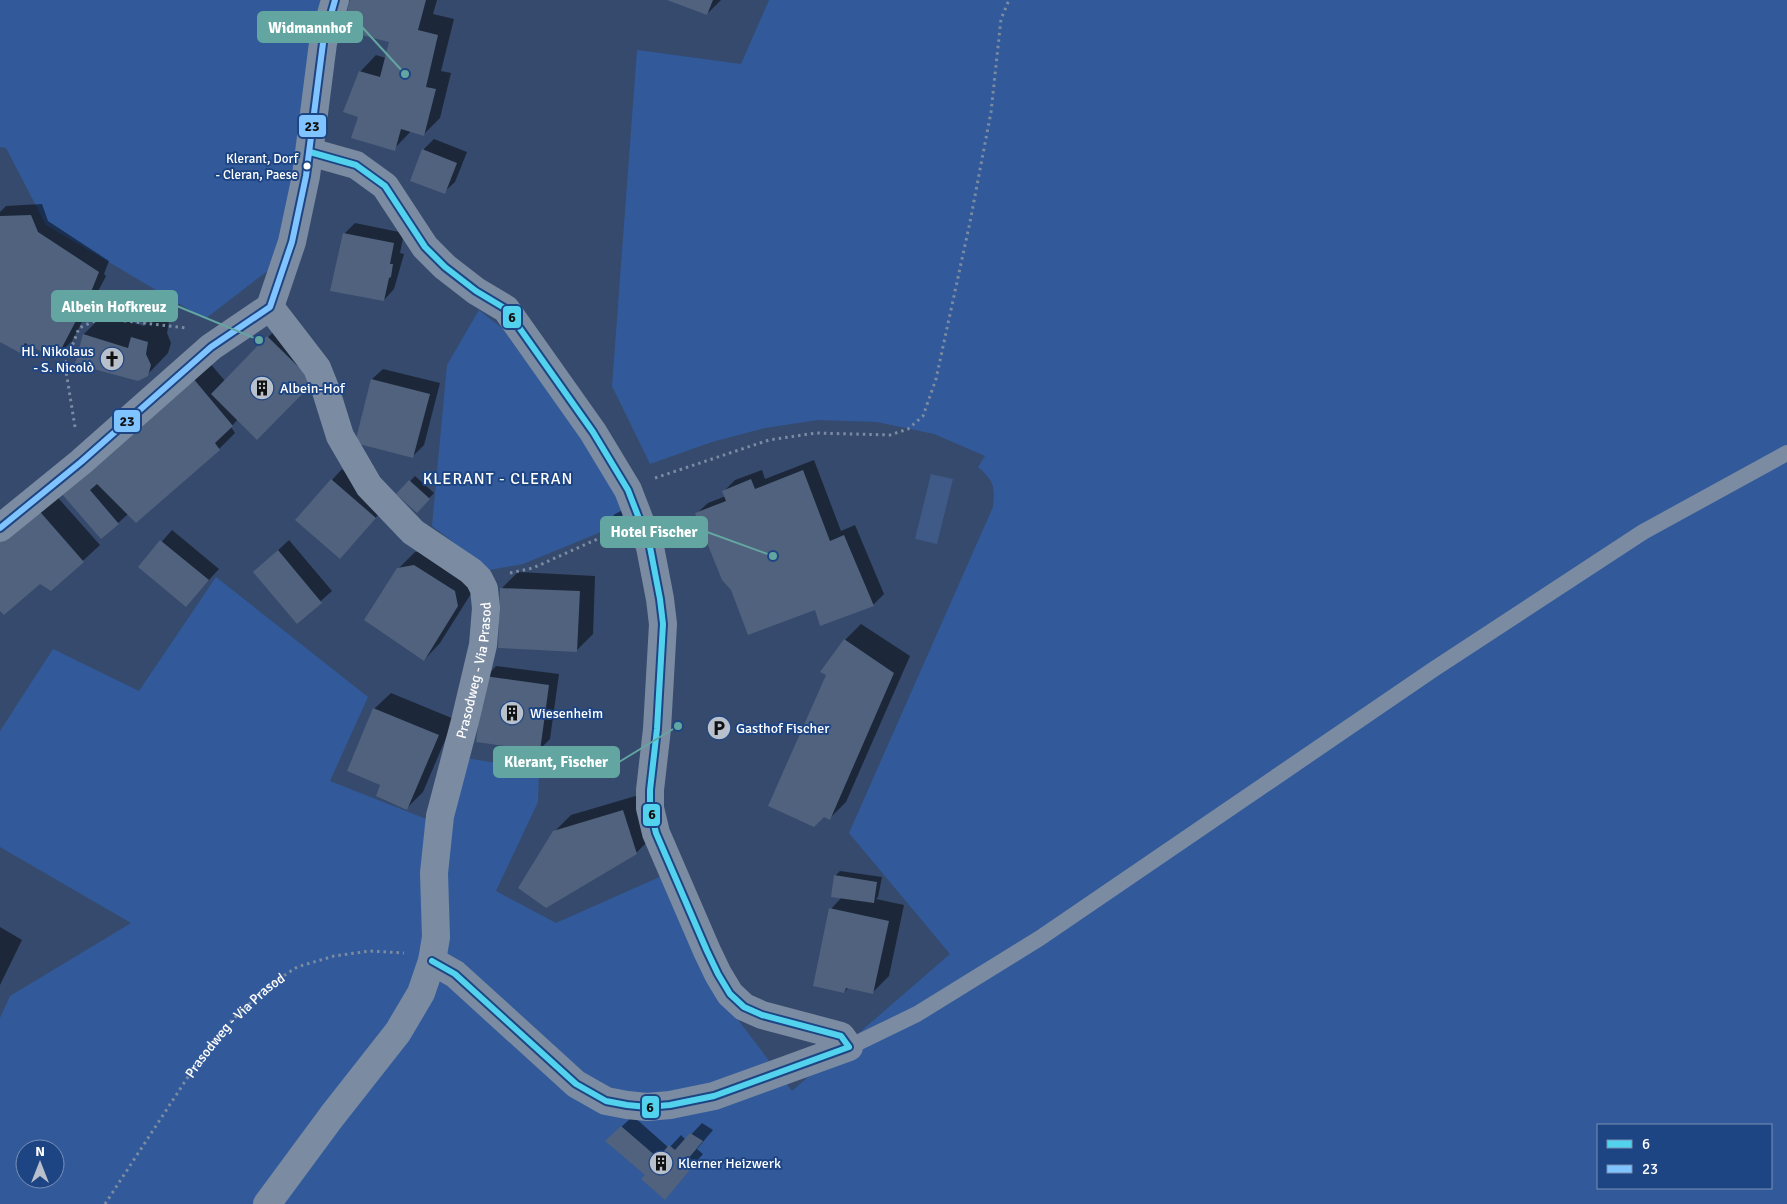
<svg xmlns="http://www.w3.org/2000/svg" width="1787" height="1204" viewBox="0 0 1787 1204" font-family="Signika,sans-serif">
<style>
.green{fill:#325a9a;fill-rule:evenodd}
.water{fill:#3f5a87}
.shadow{fill:#0007}
.building{fill:#50627d}
.lines{fill:none;stroke-linecap:round;stroke-linejoin:round}
.path{stroke:#7b8ba2;stroke-width:3;stroke-dasharray:2.5 4;stroke-linecap:butt}
.service{stroke:#7b8ba2;stroke-width:16}
.minor{stroke:#7b8ba2;stroke-width:28}
.bus-1-casing{stroke:#1e4583;stroke-width:10}
.bus-2-casing{stroke:#1e4583;stroke-width:10}
.bus-1{stroke:#53d2ee;stroke-width:6}
.bus-2{stroke:#80c4ff;stroke-width:6}
.bus-dot{fill:#fff;stroke:#1e4583;stroke-width:2}
.labels{text-anchor:middle;dominant-baseline:central;stroke-width:4;stroke-linejoin:round;paint-order:stroke}
.bus-label{font-size:13px;fill:#fff;stroke:#1e4583;text-anchor:end}
.poi-label{font-size:14px;fill:#fff;stroke:#1e4583;text-anchor:start}
.street-label{font-size:14px;fill:#fff;stroke:#1e4583}
.quarter-label{font-size:16px;letter-spacing:1px;fill:#fff;stroke:#1e4583}
.leader{fill:none;stroke:#63a6a1;stroke-width:2}
.callout-dot{fill:#63a6a1;stroke:#1e4583;stroke-width:2}
.callout{fill:#63a6a1;stroke:#63a6a1;stroke-width:2}
.callout-label{font-size:15px;text-anchor:middle;font-weight:bold;fill:#fff}
.line-badge{stroke:#1e4583;stroke-width:2}
.pale-badge-label{font-size:14px;text-anchor:middle;font-weight:bold;fill:#111}
</style>
<rect width="100%" height="100%" fill="#354a6c"/>
<!-- green -->
<g class="green">
<polygon points="0,0 335,0 310,152 270,269 205,319 46,225 6,148 0,147"/>
<path d="M 769,0 L 1787,0 L 1787,1204 L 0,1204 L 0,1018 L 10,996 L 131,923 L 0,847 L 0,731 L 53,649 L 139,691 L 216,577 L 368,697 L 330,781 L 449,828 L 466,758 L 539,770 L 538,802 L 496,891 L 556,923 L 664,875 L 720,996 L 792,1091 L 950,954 L 849,833 L 993,507 C 995,486 994,481 978,467 L 985,456 L 934,434 L 877,422 L 818,420 L 765,428 L 712,442 L 650,464 L 612,386 L 637,50 L 741,64 ZM 1598,1125 L 1771,1125 L 1771,1188 L 1598,1188 ZM 25,1149 L 55,1149 L 55,1179 L 25,1179 Z"/>
<polygon points="479,310 502,328 574,426 615,486 628,521 523,564 490,570 432,526 447,365"/>
</g>
<!-- water -->
<polygon class="water" points="931,474 953,479 937,544 915,539"/>
<!-- shadow -->
<g class="shadow">
<polygon points="352,0 437,0 433,14 454,19 441,71 451,73 440,118 424,134 411,131 394,149 359,116 360,72 376,55 386,58 390,41"/>
<polygon points="670,0 721,0 707,14"/>
<polygon points="434,139 467,152 455,182 444,192 412,180 424,149"/>
<polygon points="42,204 48,221 109,261 104,274 106,276 72,341 56,357 28,343 20,351 0,341 0,212 6,206"/>
<polygon points="355,223 404,233 400,253 404,254 394,289 384,300 344,234"/>
<polygon points="105,313 144,326 154,316 169,321 167,333 171,343 168,353 147,375 76,363 84,334"/>
<polygon points="284,321 329,365 238,419 231,427 235,433 219,449 136,521 128,514 118,523 63,493 204,356 225,381"/>
<polygon points="383,369 440,383 424,445 413,456 372,379"/>
<polygon points="814,460 841,531 855,525 884,594 873,605 816,610 732,590 697,513 708,503 726,496 724,491 735,480 762,470 765,479"/>
<polygon points="342,469 385,507 351,546 332,480"/>
<polygon points="415,476 434,493 417,511 398,494"/>
<polygon points="52,491 100,545 51,590 40,582 0,609 0,536"/>
<polygon points="623,510 624,514 619,519 612,523 610,519 615,514"/>
<polygon points="172,530 219,569 186,605 140,567"/>
<polygon points="289,540 332,591 297,622 255,572"/>
<polygon points="431,550 474,589 440,643 424,660 398,569 415,552"/>
<polygon points="518,572 595,576 593,634 577,650 501,589"/>
<polygon points="861,624 910,656 846,802 830,818 845,640"/>
<polygon points="496,666 559,674 550,739 539,750 486,677"/>
<polygon points="391,693 454,719 423,792 407,808 374,709"/>
<polygon points="639,795 652,837 636,853 554,832 571,815"/>
<polygon points="840,871 882,877 878,897 876,899 904,905 889,976 873,992 849,987 844,992 831,909 842,897 835,876"/>
<polygon points="0,927 22,940 0,985"/>
<polygon points="633,1116 669,1148 681,1135 686,1140 702,1123 713,1130 697,1149 703,1154 665,1198 646,1175 618,1130"/>
</g>
<!-- building -->
<g class="building">
<polygon points="350,0 426,0 418,30 438,35 426,87 436,89 424,136 401,129 395,151 351,138 358,117 343,112 359,71 380,77 389,42 342,30"/>
<polygon points="667,0 713,0 707,15"/>
<polygon points="422,149 457,163 445,194 410,181"/>
<polygon points="31,215 38,232 99,272 91,292 56,359 25,343 20,353 0,342 0,216"/>
<polygon points="343,233 394,243 390,264 393,264 391,277 389,278 384,301 330,291"/>
<polygon points="83,334 128,348 131,337 148,342 146,354 151,365 148,376 138,381 75,364"/>
<polygon points="267,336 314,382 257,440 211,394"/>
<polygon points="187,371 233,426 215,443 220,450 136,523 97,484 90,490 119,524 101,539 61,493"/>
<polygon points="371,379 430,394 413,458 355,443"/>
<polygon points="803,470 830,541 844,535 874,606 820,626 815,610 748,635 731,590 722,580 695,513 726,501 722,491 751,479 755,489"/>
<polygon points="331,479 376,518 340,559 295,520"/>
<polygon points="409,480 430,499 417,513 396,494"/>
<polygon points="35,506 84,562 51,591 40,584 4,615 0,611 0,537"/>
<polygon points="160,540 209,580 186,607 138,567"/>
<polygon points="278,550 322,603 297,624 253,572"/>
<polygon points="414,565 455,591 458,606 424,661 364,620 397,568"/>
<polygon points="500,588 580,591 577,652 498,648"/>
<polygon points="844,639 894,673 830,820 824,817 814,827 768,806 826,675 820,672"/>
<polygon points="484,676 549,685 540,751 476,742"/>
<polygon points="373,708 439,735 407,810 376,796 380,785 347,771"/>
<polygon points="623,810 637,854 546,908 518,888 553,831"/>
<polygon points="834,875 877,882 874,903 831,897"/>
<polygon points="829,908 889,921 873,994 846,988 844,993 813,986"/>
<polygon points="621,1126 658,1158 669,1145 675,1150 690,1133 703,1141 687,1160 693,1166 665,1200 641,1179 645,1175 605,1141"/>
</g>
<g class="lines">
<!-- path -->
<g class="path">
<polyline points="75,427 65,365 79,328 101,318 187,328"/>
<polyline points="655,478 769,440 816,433 890,435 908,429 923,416 936,379 970,222 991,112 1001,19 1009,0"/>
<polyline points="510,573 533,568 613,532"/>
<path id="s1" d="M 105,1204 L 199,1060 L 227,1025 L 267,987 L 297,967 L 334,956 L 370,951 L 404,953"/>
</g>
<!-- service -->
<polyline class="service" points="849,1047 917,1014 1040,938 1434,669 1643,532 1787,453"/>
<!-- minor -->
<g class="minor">
<polyline points="310,152 356,165 385,186 425,247 445,267 476,291 506,309 593,432 628,490 650,547 660,599 663,624 657,729 650,790 650,808 656,833 707,951 718,974 730,994 744,1007 762,1015 841,1036 849,1047 714,1096 670,1105 647,1107 627,1105 606,1101 576,1084 455,974 432,961"/>
<polyline points="0,528 81,462 211,347 270,307 292,242 306,176 323,43 335,0"/>
<path id="s2" d="M 267,1204 L 332,1116 L 398,1032 L 421,993 L 432,961 L 436,937 L 434,873 L 440,816 L 465,721 L 483,645 L 486,608 L 484,589 L 479,579 L 471,571 L 413,532 L 369,486 L 340,436 L 325,388 L 317,368 L 270,307"/>
</g>
<!-- bus-1 casing -->
<g class="bus-1-casing">
<polyline id="bus-1" points="310,152 356,165 385,186 425,247 445,267 476,291 506,309 593,432 628,490 650,547 660,599 663,624 657,729 650,790 650,808 656,833 707,951 718,974 730,994 744,1007 762,1015 841,1036 849,1047 714,1096 670,1105 647,1107 627,1105 606,1101 576,1084 455,974 432,961"/>
</g>
<!-- bus-2 casing -->
<g class="bus-2-casing">
<polyline id="bus-2" points="0,528 81,462 211,347 270,307 292,242 306,176 323,43 335,0"/>
</g>
<!-- bus-1 -->
<use href="#bus-1" class="bus-1"/>
<!-- bus-2 -->
<use href="#bus-2" class="bus-2"/>
</g>
<!-- icons -->
<defs>
<g id="church-disc" transform="scale(1.25)"><circle r="9.5" fill="#b8c0cc" stroke="#1e4583"/><path d="M-1.2-6h2.4v3.5h3.3v2.4h-3.3V6h-2.4V-.1h-3.3v-2.4h3.3Z" fill="#111"/></g>
<g id="building-disc" transform="scale(1.25)"><circle r="9.5" fill="#b8c0cc" stroke="#1e4583"/><path d="M-4-6H4V6H1V3H-1V6H-4ZM-2.5-4.3h1.7v1.8h-1.7ZM.8-4.3h1.7v1.8H.8ZM-2.5-1h1.7V.8h-1.7ZM.8-1h1.7V.8H.8Z" fill="#111"/></g>
<g id="parking-disc" transform="scale(1.25)"><circle r="9.5" fill="#b8c0cc" stroke="#1e4583"/><path d="M-3.5-5.5H1a3.5 3.5 0 0 1 0 7H-1V5.5H-3.5ZM-1-3.4V-.6H.8a1.4 1.4 0 0 0 0-2.8Z" fill="#111"/></g>
</defs>
<g fill-rule="evenodd">
<use href="#church-disc" x="112" y="359"/>
<use href="#building-disc" x="262" y="388"/>
<use href="#building-disc" x="512" y="713"/>
<use href="#parking-disc" x="719" y="728"/>
<use href="#building-disc" x="661" y="1163"/>
</g>
<!-- markers -->
<circle class="bus-dot" cx="307" cy="166" r="4.5"/>
<g class="labels">
<!-- bus labels -->
<g class="bus-label">
<text x="298" y="159">Klerant, Dorf<tspan x="298" dy="16">- Cleran, Paese</tspan></text>
</g>
<!-- poi labels -->
<g class="poi-label">
<text x="94" y="351" text-anchor="end">Hl. Nikolaus<tspan x="94" dy="16">- S. Nicolò</tspan></text>
<text x="280" y="388">Albein-Hof</text>
<text x="530" y="713">Wiesenheim</text>
<text x="736" y="728">Gasthof Fischer</text>
<text x="678" y="1163">Klerner Heizwerk</text>
</g>
<!-- street labels -->
<g class="street-label">
<text stroke="none"><textPath href="#s2" startOffset="591">Prasodweg - Via Prasod</textPath></text>
<text stroke="none"><textPath href="#s1" startOffset="222">Prasodweg - Via Prasod</textPath></text>
</g>
<!-- quarter labels -->
<g class="quarter-label">
<text x="498" y="479">KLERANT - CLERAN</text>
</g>
</g>
<!-- callouts -->
<path class="leader" d="M405 74L362 27M259 340L177 306M773 556L707 532M678 726L619 762"/>
<g class="callout-dot">
<circle cx="405" cy="74" r="5"/>
<circle cx="259" cy="340" r="5"/>
<circle cx="773" cy="556" r="5"/>
<circle cx="678" cy="726" r="5"/>
</g>
<g class="callout">
<rect x="258" y="12" width="104" height="30" rx="5"/>
<rect x="52" y="291" width="125" height="30" rx="5"/>
<rect x="601" y="517" width="106" height="30" rx="5"/>
<rect x="494" y="747" width="125" height="30" rx="5"/>
</g>
<g class="callout-label">
<text x="310" y="33">Widmannhof</text>
<text x="114" y="312">Albein Hofkreuz</text>
<text x="654" y="537">Hotel Fischer</text>
<text x="556" y="767">Klerant, Fischer</text>
</g>
<g class="line-badge">
<rect x="298" y="114" width="29" height="24" rx="5" fill="#80c4ff"/>
<rect x="502" y="305" width="20" height="24" rx="5" fill="#53d2ee"/>
<rect x="113" y="409" width="28" height="24" rx="5" fill="#80c4ff"/>
<rect x="642" y="803" width="19" height="24" rx="5" fill="#53d2ee"/>
<rect x="641" y="1095" width="19" height="24" rx="5" fill="#53d2ee"/>
</g>
<g class="pale-badge-label">
<text x="312" y="131">23</text>
<text x="512" y="322">6</text>
<text x="127" y="426">23</text>
<text x="652" y="819">6</text>
<text x="650" y="1112">6</text>
</g>
<!-- legend -->
<rect x="1597" y="1124" width="175" height="65" fill="#1e4583" stroke="#788fb5"/>
<rect x="1607" y="1140" width="25" height="8" fill="#53d2ee" stroke="#788fb5"/>
<text x="1642" y="1149" font-size="15" fill="#ffffff">6</text>
<rect x="1607" y="1165" width="25" height="8" fill="#80c4ff" stroke="#788fb5"/>
<text x="1642" y="1174" font-size="15" fill="#ffffff">23</text>
<!-- north arrow -->
<g transform="translate(40 1164)"><circle r="24" fill="#1e4583" stroke="#788fb5"/>
<path d="M0-4L9 19L0 12L-9 19Z" fill="#b8c0cc"/>
<text y="-8" font-size="14" font-weight="bold" text-anchor="middle" fill="#ffffff">N</text>
</g>
</svg>
